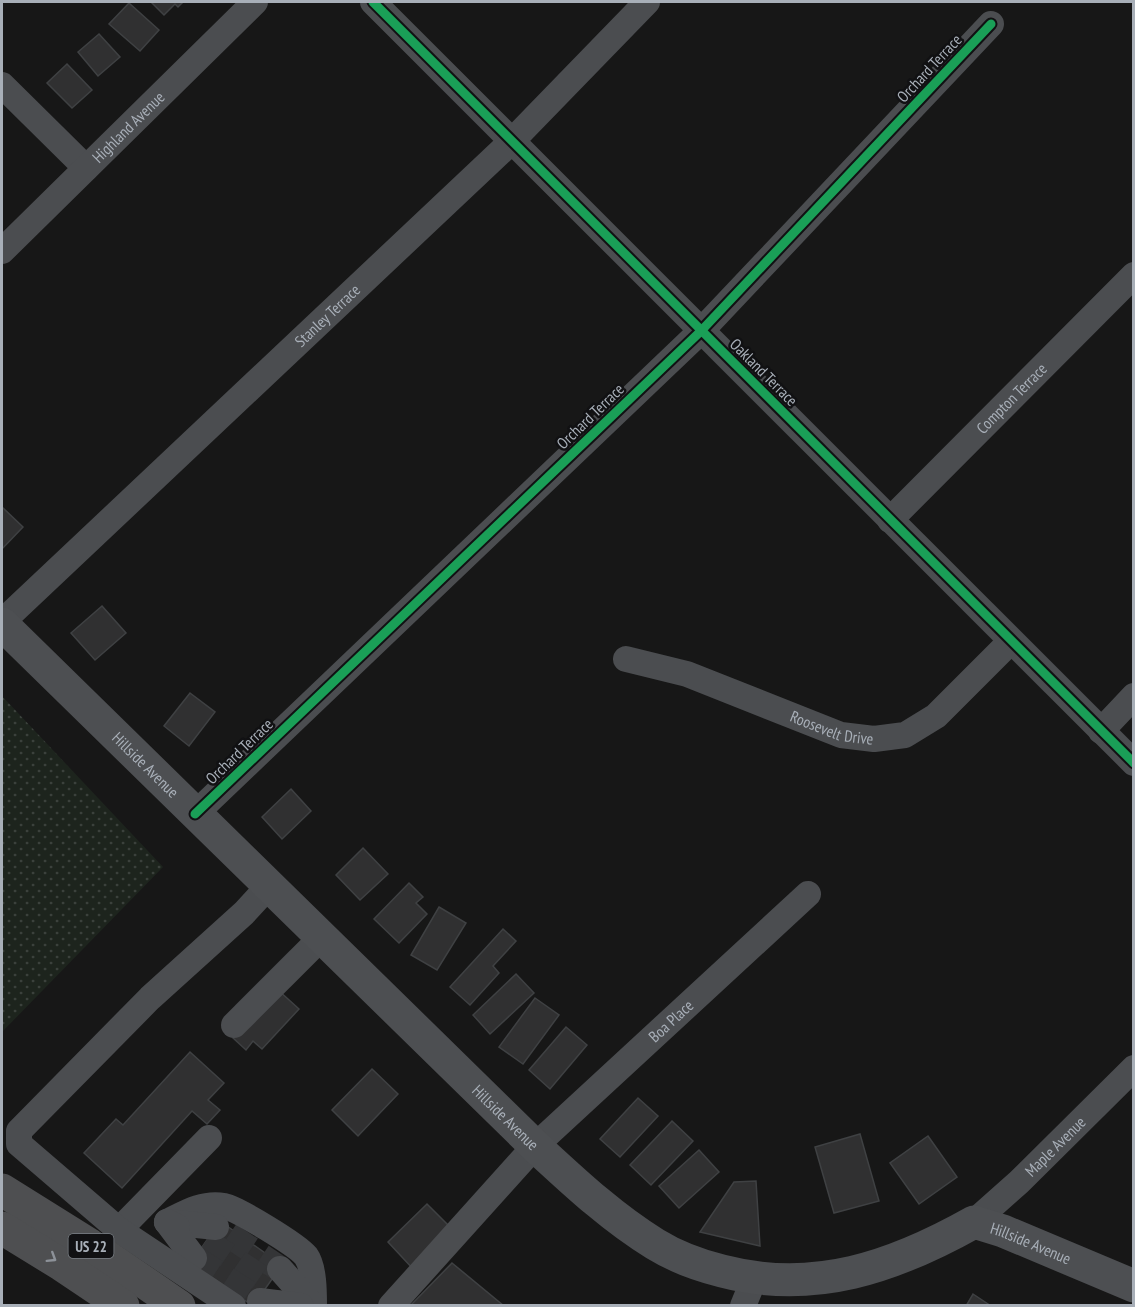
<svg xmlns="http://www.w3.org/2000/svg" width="1135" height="1307" viewBox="0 0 1135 1307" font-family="'PT Sans Narrow',sans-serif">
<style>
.park{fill:url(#park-dots)}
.building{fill:#303031;stroke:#3f4143;stroke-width:1.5}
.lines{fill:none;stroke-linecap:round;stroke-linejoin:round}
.minor-tunnel{stroke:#343537;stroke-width:26;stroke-dasharray:26 13;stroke-linecap:butt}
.minor{stroke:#4b4d50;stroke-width:26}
.major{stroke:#4d4f52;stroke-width:33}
.highway{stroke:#4e4f51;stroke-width:33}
.cycleway-casing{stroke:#111113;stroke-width:13}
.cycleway{stroke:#1a9f57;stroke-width:9}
.oneway{stroke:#8d9299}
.labels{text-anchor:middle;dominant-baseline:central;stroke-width:5;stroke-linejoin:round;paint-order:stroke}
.shield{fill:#111113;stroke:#7b8086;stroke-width:1.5}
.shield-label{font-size:15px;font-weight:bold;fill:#a8afb8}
.street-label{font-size:16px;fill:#a8afb8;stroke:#111113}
</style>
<defs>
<pattern id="park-dots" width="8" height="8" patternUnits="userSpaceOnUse" patternTransform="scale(1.5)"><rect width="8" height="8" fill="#1d241d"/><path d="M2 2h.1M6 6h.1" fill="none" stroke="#3b413c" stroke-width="1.8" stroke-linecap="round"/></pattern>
</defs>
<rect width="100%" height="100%" fill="#171717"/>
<!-- park -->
<polygon class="park" points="2,696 163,867 2,1032"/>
<!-- building -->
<g class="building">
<polygon points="151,2 183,2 178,7 175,4 164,15"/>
<polygon points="129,3 159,30 140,51 109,24"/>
<polygon points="99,34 120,57 98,76 78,52"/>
<polygon points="67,64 92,90 72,108 47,83"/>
<polygon points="2,507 23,527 2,549"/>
<polygon points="102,606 126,633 95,660 71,633"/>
<polygon points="190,693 215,712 189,746 164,726"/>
<polygon points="291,789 311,811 282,839 262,817"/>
<polygon points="363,848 388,874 360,900 336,875"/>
<polygon points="409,883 423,897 416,903 427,914 399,943 374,919"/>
<polygon points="439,907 466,923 437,970 411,955"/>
<polygon points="503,929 516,941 493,966 499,973 470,1005 450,987"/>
<polygon points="516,974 534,993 490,1034 473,1015"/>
<polygon points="277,989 299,1009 262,1049 253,1041 246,1050 233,1038"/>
<polygon points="535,998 559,1015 523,1064 499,1047"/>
<polygon points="566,1027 587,1045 550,1089 529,1070"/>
<polygon points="190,1052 224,1083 208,1100 220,1110 207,1124 192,1111 122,1188 84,1153 116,1119 123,1125"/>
<polygon points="372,1069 398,1094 358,1136 332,1110"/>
<polygon points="638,1098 658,1116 620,1157 600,1139"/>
<polygon points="672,1121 693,1141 651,1185 630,1165"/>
<polygon points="860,1134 879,1201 834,1213 815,1147"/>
<polygon points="928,1136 957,1177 919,1204 890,1163"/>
<polygon points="699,1150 719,1172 679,1208 659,1186"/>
<polygon points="756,1181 760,1246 700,1232 734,1182"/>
<polygon points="427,1204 454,1231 414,1270 388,1242"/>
<polygon points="220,1221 282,1265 253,1306 191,1263"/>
<polygon points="452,1263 504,1306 410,1306"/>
<polygon points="973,1294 991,1306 966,1306"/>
</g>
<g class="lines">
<!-- minor-tunnel -->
<g class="minor-tunnel">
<polyline points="229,1235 280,1269"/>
<polyline points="206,1241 270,1284"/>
<polyline points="194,1258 260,1301"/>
</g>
<!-- minor -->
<g class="minor">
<polyline points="373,2 1134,763"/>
<polyline points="2,85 86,168"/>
<path id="s1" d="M 2,251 L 255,2"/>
<path id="s2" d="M 890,520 L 1134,275"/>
<path id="s3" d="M 2,622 L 512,141 L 647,2"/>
<path id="s4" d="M 626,659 L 687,674 L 841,735 L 874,739 L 905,735 L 936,716 L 1011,641"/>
<polyline points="1101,731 1134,696"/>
<polyline points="195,814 701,331 991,24"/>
<polyline points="234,1025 321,938"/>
<path d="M 167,1222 C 185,1213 203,1202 224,1206 C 238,1209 297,1245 306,1256 C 314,1267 314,1292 314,1306"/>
<polyline points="167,1222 216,1227"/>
<path id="s5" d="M 974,1222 L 1019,1182 L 1134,1068"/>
<polyline points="177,1227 167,1222 194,1258"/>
<polyline points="119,1230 209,1138"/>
<polyline points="280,1269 313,1306"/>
<polyline points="260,1301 301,1306"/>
<polyline points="233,1306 119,1230 19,1144 19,1131 150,998 244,913 268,887"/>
<path id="s6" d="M 391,1306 L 535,1146 L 808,894"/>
<polyline points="743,1306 754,1279"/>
</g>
<!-- major -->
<path class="major" id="s7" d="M 2,624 L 535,1146 C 573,1181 611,1217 655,1244 C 676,1257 698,1265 722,1271 C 814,1295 894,1267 974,1222 L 1003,1231 L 1134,1286"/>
<!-- highway -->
<g class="highway">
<polyline points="2,1190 90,1245 179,1306"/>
<polyline points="2,1228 62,1265 123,1306"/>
</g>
<!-- cycleway casing -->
<g class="cycleway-casing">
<g id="cycleway">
<polyline points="373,2 1134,763"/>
<polyline points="195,814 701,331 991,24"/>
</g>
</g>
<!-- cycleway -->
<use href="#cycleway" class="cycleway"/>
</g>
<!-- one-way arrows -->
<defs><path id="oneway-chevron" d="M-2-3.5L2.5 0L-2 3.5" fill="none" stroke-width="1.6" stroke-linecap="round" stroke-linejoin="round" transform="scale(1.5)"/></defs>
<use class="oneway" href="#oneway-chevron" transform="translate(52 1258) rotate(32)"/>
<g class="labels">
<!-- shield labels -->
<rect class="shield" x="68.5" y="1234" width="45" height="24" rx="4.5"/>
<g class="shield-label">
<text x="91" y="1246">US 22</text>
</g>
<!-- street labels -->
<g class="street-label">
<text transform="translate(929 68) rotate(-47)">Orchard Terrace</text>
<text stroke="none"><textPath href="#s1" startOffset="177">Highland Avenue</textPath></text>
<text stroke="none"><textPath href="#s3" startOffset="447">Stanley Terrace</textPath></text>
<text transform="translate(764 372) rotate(45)">Oakland Terrace</text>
<text stroke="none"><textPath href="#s2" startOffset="172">Compton Terrace</textPath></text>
<text transform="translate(590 416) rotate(-44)">Orchard Terrace</text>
<text stroke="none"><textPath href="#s4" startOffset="218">Roosevelt Drive</textPath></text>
<text transform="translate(239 751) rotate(-44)">Orchard Terrace</text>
<text stroke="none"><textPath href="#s7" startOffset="201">Hillside Avenue</textPath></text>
<text stroke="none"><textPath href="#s6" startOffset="400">Boa Place</textPath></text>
<text stroke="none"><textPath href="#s7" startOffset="705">Hillside Avenue</textPath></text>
<text stroke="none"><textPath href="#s5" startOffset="111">Maple Avenue</textPath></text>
<text stroke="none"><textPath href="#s7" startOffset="1298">Hillside Avenue</textPath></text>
</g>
</g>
<!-- border -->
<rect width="1135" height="1307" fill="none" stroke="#a8afb8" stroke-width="6"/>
</svg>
